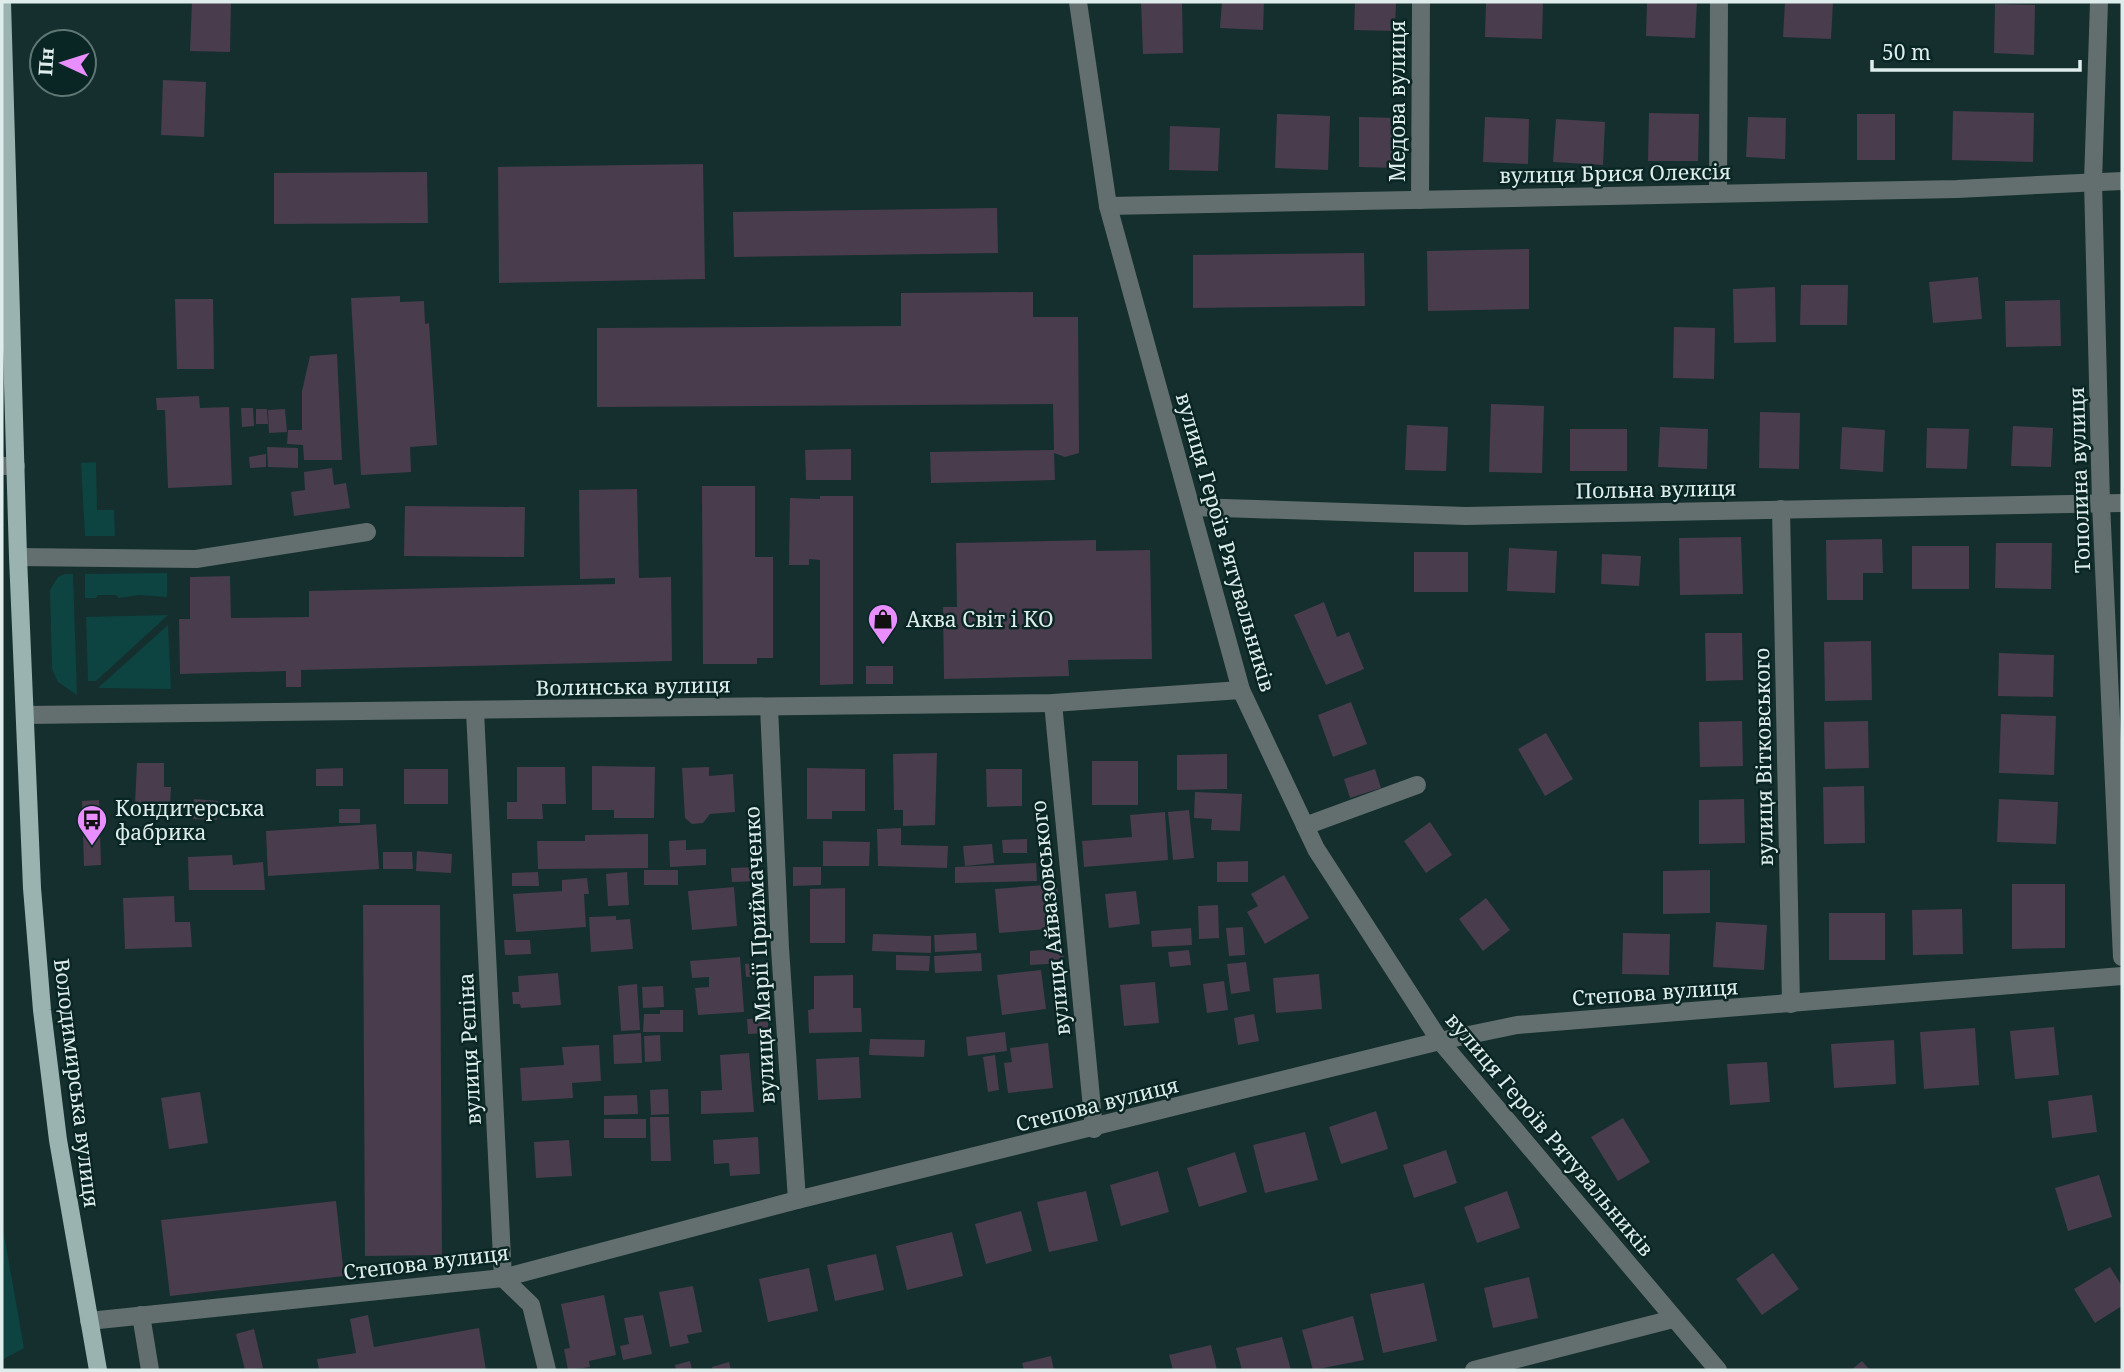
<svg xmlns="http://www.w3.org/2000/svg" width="2124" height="1372" viewBox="0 0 2124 1372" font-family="'Noto Serif',serif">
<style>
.green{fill:#0d4341}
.building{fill:#493c4c}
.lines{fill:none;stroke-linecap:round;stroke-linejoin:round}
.minor{stroke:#626f6e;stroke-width:18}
.major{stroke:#9ab3b1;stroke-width:18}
.labels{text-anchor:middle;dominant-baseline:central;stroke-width:5;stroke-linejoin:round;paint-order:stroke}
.street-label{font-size:21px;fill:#deedec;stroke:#0a2624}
.poi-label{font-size:21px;fill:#deedec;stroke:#0a2624;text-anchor:start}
</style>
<rect width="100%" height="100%" fill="#142f2e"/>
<!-- green -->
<g class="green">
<polygon points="96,462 97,510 114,510 115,536 85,536 81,463"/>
<polygon points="167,573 167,597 139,595 119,598 116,595 98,595 96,598 85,598 85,574"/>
<polygon points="65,574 73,574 77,695 58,682 52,669 50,590 58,577"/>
<polygon points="168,615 96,681 88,681 86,617"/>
<polygon points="168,625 171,689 98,688"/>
<polygon points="2,1223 24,1348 2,1360"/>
</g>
<!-- building -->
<g class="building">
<polygon points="192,2 231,2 230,52 190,51"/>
<polygon points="1141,2 1182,2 1183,53 1143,54"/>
<polygon points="1222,2 1264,2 1263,30 1220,28"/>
<polygon points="1355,2 1396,2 1395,31 1354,30"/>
<polygon points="1486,2 1543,2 1542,39 1485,37"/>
<polygon points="1647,2 1697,2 1695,38 1646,36"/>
<polygon points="1785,2 1833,2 1831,39 1783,37"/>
<polygon points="1995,4 2035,5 2034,55 1994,53"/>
<polygon points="163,80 206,82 204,137 161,135"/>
<polygon points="1953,111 2034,113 2033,162 1952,160"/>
<polygon points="1649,113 1699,114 1698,161 1648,161"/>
<polygon points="1277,114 1330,116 1328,170 1275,168"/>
<rect x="1857" y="114" width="38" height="46"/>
<polygon points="1359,117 1398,118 1398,168 1359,167"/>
<polygon points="1485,117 1529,119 1528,164 1483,162"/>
<polygon points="1748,117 1786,118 1785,159 1746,157"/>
<polygon points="1556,119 1605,122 1603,165 1553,162"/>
<polygon points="1170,126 1220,128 1218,171 1169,170"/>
<polygon points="703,164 705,279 499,283 498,167"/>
<polygon points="427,172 428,223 274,224 274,173"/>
<polygon points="994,208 997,208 998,253 734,257 733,212"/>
<polygon points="1529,249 1529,309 1428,311 1427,251"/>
<polygon points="1364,253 1365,306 1193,308 1193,255"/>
<polygon points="1978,277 1982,319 1933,323 1929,282"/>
<polygon points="1801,285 1848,285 1847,325 1800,325"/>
<polygon points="1775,287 1776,342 1734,343 1733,289"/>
<polygon points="1033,292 1033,317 1078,317 1079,453 1065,457 1054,453 1055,480 931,483 930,452 1054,450 1053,404 597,407 597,328 901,326 901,293"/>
<polygon points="400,296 400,302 424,301 425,324 429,323 437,445 410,447 411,472 361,475 351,298"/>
<polygon points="175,299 213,299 214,369 177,369"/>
<polygon points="2060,300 2061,346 2006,347 2005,301"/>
<polygon points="1674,327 1715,328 1714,379 1673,378"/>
<polygon points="337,354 342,460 304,460 303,445 287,444 288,430 302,430 302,391 310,356"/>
<polygon points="199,396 200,408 229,407 232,485 168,488 165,410 157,410 156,398"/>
<polygon points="1491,404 1544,406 1542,473 1489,472"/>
<polygon points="241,408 253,408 254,426 242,427"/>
<polygon points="256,409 267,409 268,424 256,424"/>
<polygon points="285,409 287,432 269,433 268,410"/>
<polygon points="1760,412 1800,413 1799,469 1759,468"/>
<polygon points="1407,425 1448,427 1446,471 1405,470"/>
<polygon points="2013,426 2053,428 2051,467 2011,466"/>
<polygon points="1660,427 1708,429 1707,469 1658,467"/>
<polygon points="1842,427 1885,430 1883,472 1840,469"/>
<polygon points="1927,428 1969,429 1967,469 1926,468"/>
<rect x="1570" y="429" width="57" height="42"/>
<polygon points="267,447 298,448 298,468 268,467"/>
<polygon points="851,449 851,480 806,480 805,450"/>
<polygon points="266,454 266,467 250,468 249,457"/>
<polygon points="332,468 334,485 346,483 350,508 294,516 291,492 305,490 304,472"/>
<polygon points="702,486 755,486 755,557 773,557 773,658 757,658 757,664 703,664"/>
<polygon points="637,489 639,578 671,577 672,661 301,670 301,687 286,687 286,671 180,674 179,619 190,619 190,577 230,576 231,618 309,617 309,591 615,584 615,578 580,579 579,490"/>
<polygon points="820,496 853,496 853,684 820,685 820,560 809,559 809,565 789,565 790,498 820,499"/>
<polygon points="405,506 525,507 524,557 404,556"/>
<polygon points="1741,537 1743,594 1680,595 1679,538"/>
<polygon points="1882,539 1883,573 1863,573 1863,600 1827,600 1826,540"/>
<polygon points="1096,540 1096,551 1150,550 1152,659 1068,660 1069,676 944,679 943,607 957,607 956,543"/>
<polygon points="1996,543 2052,543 2051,589 1995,588"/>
<rect x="1912" y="546" width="57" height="43"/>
<polygon points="1509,548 1557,551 1555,593 1507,591"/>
<rect x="1414" y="552" width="54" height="40"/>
<polygon points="1602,554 1641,556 1639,586 1601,584"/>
<polygon points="1324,602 1337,637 1349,632 1364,669 1326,685 1294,615"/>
<polygon points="1705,633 1742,633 1743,680 1706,681"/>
<polygon points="1871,641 1872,700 1825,701 1824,642"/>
<polygon points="1999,653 2054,655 2053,697 1998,696"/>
<rect x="866" y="666" width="27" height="18"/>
<polygon points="1351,702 1367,744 1333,757 1318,715"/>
<polygon points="2001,714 2056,716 2054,775 1999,773"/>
<polygon points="1742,721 1743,766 1700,767 1699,722"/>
<polygon points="1868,721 1869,768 1825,769 1824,722"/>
<polygon points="1546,733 1573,779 1545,796 1518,749"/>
<polygon points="937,753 935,825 903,826 903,810 894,810 893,754"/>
<polygon points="1227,754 1227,789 1177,790 1177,755"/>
<rect x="1092" y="761" width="46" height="44"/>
<polygon points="137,763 164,763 164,787 171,787 170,805 135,804"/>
<polygon points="592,766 655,767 654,818 614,818 614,810 592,810"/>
<polygon points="517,767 565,767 566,804 542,804 543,819 507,819 507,802 517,802"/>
<polygon points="709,767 709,776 733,774 735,812 710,814 703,823 692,824 685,818 682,768"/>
<polygon points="343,768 343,786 316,786 316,769"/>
<polygon points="807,768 865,769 865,811 832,811 832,819 807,819"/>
<rect x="404" y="769" width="44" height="35"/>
<polygon points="986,769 1022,769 1022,806 987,807"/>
<polygon points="1375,769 1381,788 1350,798 1344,779"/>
<polygon points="1864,786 1865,843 1824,844 1823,787"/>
<polygon points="1195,792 1242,794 1240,831 1211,830 1212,819 1194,818"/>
<polygon points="194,799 218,801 217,820 193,819"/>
<polygon points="1744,799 1745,843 1699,844 1699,800"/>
<polygon points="1999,799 2058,802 2056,844 1997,842"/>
<polygon points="99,800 101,865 84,866 82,801"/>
<rect x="339" y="809" width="21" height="14"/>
<polygon points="1189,810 1194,858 1173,860 1168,812"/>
<polygon points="1165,812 1168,860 1084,867 1082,841 1132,837 1130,815"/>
<polygon points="1430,822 1452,855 1426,873 1404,841"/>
<polygon points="376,824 379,869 268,876 266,831"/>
<polygon points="901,828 901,845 948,846 947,868 878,866 877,829"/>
<polygon points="648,834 648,868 538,869 537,841 585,841 585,835"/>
<polygon points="1027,839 1027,853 1003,853 1002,840"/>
<polygon points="686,840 686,850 706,849 706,865 670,867 669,841"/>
<polygon points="823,841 870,842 869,866 823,866"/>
<polygon points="992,844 994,863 965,866 963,846"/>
<polygon points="417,851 452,854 451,873 416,871"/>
<polygon points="383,852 412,852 413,869 383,869"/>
<polygon points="232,855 233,865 263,862 265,890 189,890 188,857"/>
<polygon points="1248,861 1248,882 1217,882 1217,862"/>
<polygon points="1036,863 1037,881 955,883 955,867"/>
<polygon points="759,867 760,881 732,882 731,868"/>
<polygon points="793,867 821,867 821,885 793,886"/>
<rect x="644" y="870" width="34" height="15"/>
<polygon points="1710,870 1710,913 1663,914 1663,871"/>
<polygon points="538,872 539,886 512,886 512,873"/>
<polygon points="627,872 629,905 608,906 606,874"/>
<polygon points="1284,875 1309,918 1265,944 1247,912 1258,906 1251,894"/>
<polygon points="587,878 589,894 584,894 586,927 516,932 513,894 562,891 562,880"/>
<polygon points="1057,884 1060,928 999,933 995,889"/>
<polygon points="2012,884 2065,884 2065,948 2012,949"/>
<polygon points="734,887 737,926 692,930 688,891"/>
<polygon points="845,888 845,943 810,943 810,889"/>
<polygon points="1136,891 1140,924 1109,928 1105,894"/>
<polygon points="174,896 175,922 190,922 192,947 125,949 123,898"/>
<polygon points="1486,898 1510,930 1483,951 1459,919"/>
<polygon points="363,905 440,905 442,1255 365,1256"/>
<polygon points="1218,905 1219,938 1199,939 1198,906"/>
<polygon points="1962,909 1963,954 1913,955 1912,910"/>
<rect x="1829" y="913" width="56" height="47"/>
<polygon points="616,916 616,920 630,919 633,949 591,952 589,917"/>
<polygon points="1716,922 1767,925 1764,970 1713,967"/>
<polygon points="1243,927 1245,955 1229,956 1226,928"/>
<polygon points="1191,928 1192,945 1152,947 1151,931"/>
<polygon points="976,933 977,950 935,952 934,935"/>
<polygon points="1623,933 1670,934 1669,975 1622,974"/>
<polygon points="873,934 931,936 931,953 872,951"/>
<polygon points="504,940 530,940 531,954 505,955"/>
<polygon points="1063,948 1064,963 1030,965 1030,951"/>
<polygon points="1189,950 1191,965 1170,967 1168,952"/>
<polygon points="981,953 982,971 935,973 934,956"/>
<polygon points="896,955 930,956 929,971 896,970"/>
<polygon points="740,957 744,1012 698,1015 695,988 709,987 709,977 692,978 690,961"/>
<polygon points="764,962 765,976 746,977 745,964"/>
<polygon points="1246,962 1250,991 1231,994 1227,964"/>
<polygon points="1041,970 1046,1009 1002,1015 997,975"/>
<polygon points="558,973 561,1005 521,1008 520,1004 513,1004 512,992 519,992 518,976"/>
<polygon points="1319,974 1322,1009 1276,1013 1273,978"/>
<polygon points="853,975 853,1008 861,1008 862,1032 809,1033 808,1010 814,1009 814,976"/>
<polygon points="1224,981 1228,1010 1207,1013 1203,984"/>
<polygon points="1155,982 1159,1023 1124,1026 1120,985"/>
<polygon points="637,984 640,1030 621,1031 618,986"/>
<polygon points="663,986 664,1007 643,1008 642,987"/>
<polygon points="660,1010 683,1010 683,1032 643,1032 644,1014 660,1014"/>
<polygon points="1254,1014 1259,1041 1238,1045 1234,1018"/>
<polygon points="768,1018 768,1033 748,1034 747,1019"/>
<polygon points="2054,1027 2059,1075 2015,1079 2010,1031"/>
<polygon points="1975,1028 1979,1085 1924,1089 1920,1032"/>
<polygon points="1005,1032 1007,1051 968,1056 966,1037"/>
<polygon points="641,1033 642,1063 614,1064 613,1035"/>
<polygon points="660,1035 661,1061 645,1062 644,1036"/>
<polygon points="870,1039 925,1040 924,1057 869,1055"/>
<polygon points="1894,1040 1896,1084 1834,1088 1831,1044"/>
<polygon points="1048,1043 1053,1088 1008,1093 1004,1063 1012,1062 1010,1048"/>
<polygon points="599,1045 601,1081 572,1083 573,1098 522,1101 520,1068 564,1065 562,1047"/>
<polygon points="749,1053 754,1112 701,1114 701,1091 722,1090 720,1055"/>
<polygon points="995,1055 999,1090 988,1092 983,1057"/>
<polygon points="859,1057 861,1098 818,1100 816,1059"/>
<polygon points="1767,1062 1770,1102 1730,1105 1727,1064"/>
<polygon points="668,1089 669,1114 651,1115 650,1090"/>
<polygon points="200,1092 208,1143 169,1149 161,1098"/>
<polygon points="637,1095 638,1114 604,1115 604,1096"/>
<polygon points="2092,1095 2097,1132 2052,1138 2048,1101"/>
<polygon points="1376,1111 1388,1149 1341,1164 1329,1127"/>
<polygon points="650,1117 669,1117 671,1161 651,1161"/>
<polygon points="1623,1118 1650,1162 1618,1181 1591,1137"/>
<rect x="604" y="1119" width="42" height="19"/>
<polygon points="1305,1132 1318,1180 1265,1193 1253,1145"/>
<polygon points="758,1137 760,1174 730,1176 729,1163 714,1164 713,1140"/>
<polygon points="569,1140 572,1176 536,1178 534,1142"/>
<polygon points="1446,1150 1457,1183 1414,1198 1403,1165"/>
<polygon points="1235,1152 1247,1192 1199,1207 1187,1168"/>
<polygon points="1158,1171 1169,1212 1121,1226 1110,1185"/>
<polygon points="2099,1175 2112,1217 2068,1231 2055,1188"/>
<polygon points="1086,1191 1098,1241 1049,1252 1037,1202"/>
<polygon points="1507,1191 1520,1228 1477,1243 1464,1207"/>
<polygon points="336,1201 344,1276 170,1296 161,1220"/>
<polygon points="1021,1211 1032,1251 986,1264 975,1224"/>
<polygon points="952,1232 963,1276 907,1290 896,1246"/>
<polygon points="1773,1253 1799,1289 1762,1315 1736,1279"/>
<polygon points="876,1254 884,1290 835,1301 827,1265"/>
<polygon points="2110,1267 2122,1286 2122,1306 2095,1323 2074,1289"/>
<polygon points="809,1268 818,1311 768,1322 759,1279"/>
<polygon points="1529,1277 1538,1318 1493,1328 1484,1288"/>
<polygon points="1424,1283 1437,1341 1383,1353 1370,1294"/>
<polygon points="693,1286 702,1332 687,1335 689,1343 670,1347 659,1292"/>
<polygon points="604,1295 616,1355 589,1361 590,1367 568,1370 564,1349 570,1348 561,1304"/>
<polygon points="368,1315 374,1347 479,1328 486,1370 319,1370 317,1359 356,1353 350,1319"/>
<polygon points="643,1315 652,1354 623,1360 620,1346 629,1344 624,1318"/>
<polygon points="1353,1316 1364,1360 1313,1370 1302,1330"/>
<polygon points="254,1329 263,1368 245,1370 236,1334"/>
<polygon points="1282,1337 1291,1370 1242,1370 1236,1348"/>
<polygon points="1211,1345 1217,1370 1173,1370 1169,1355"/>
<polygon points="1051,1356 1054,1370 1024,1370 1022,1363"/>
<polygon points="690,1361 692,1370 676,1370 675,1365"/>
<polygon points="1862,1361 1870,1370 1851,1370"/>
<polygon points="729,1362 731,1370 713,1370 712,1367"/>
</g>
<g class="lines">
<!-- minor -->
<g class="minor">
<polyline points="1078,2 1108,206 1241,690 1316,849 1440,1041 1718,1370"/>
<polyline points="2099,2 2093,181 2101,503 2122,957"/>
<polyline points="1718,193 1719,2"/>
<polyline points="1420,200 1421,2"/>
<polyline points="1108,206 1957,189 2122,181"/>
<polyline points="2,466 16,466"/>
<polyline points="1192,507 1466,516 2122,503"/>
<polyline points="1781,509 1791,1004"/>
<polyline points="18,557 196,559 367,532"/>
<polyline points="1053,703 1094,1129"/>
<polyline points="769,707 780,948 797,1200"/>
<polyline points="475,711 503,1278 531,1305 547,1370"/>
<polyline points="25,715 1053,703 1241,690"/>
<polyline points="1305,826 1417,785"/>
<polyline points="141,1315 150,1370"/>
<polyline points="89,1321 503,1278 797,1200 1440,1041 1517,1025 2122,976"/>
<polyline points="1474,1370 1673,1319"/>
</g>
<!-- major -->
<polyline class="major" points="2,2 18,557 32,888 42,1010 58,1140 98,1370"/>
</g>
<!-- icons -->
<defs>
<g id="shop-pin" transform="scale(1.575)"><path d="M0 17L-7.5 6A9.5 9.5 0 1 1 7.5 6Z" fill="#e98efe" stroke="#0a2624"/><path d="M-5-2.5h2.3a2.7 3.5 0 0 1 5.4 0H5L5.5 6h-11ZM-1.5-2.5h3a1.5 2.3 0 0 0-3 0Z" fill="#111"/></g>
<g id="bus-pin" transform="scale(1.575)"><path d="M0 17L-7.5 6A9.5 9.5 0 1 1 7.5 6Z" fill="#e98efe" stroke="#0a2624"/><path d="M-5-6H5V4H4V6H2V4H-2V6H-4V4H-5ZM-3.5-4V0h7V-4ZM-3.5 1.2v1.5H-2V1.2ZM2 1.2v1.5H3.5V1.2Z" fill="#111"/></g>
</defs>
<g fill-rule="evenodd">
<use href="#shop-pin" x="883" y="619"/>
<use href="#bus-pin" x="92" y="820"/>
</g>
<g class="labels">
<!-- street labels -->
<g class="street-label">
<text transform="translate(1397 101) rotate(-90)">Медова вулиця</text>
<text transform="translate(1615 173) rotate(-1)">вулиця Брися Олексія</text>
<text transform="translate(2079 480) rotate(-92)">Тополина вулиця</text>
<text transform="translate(1656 489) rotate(-1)">Польна вулиця</text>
<text transform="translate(1226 542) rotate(74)">вулиця Героїв Рятувальників</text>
<text transform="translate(633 686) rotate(-1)">Волинська вулиця</text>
<text transform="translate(1763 757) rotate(-91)">вулиця Вітковського</text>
<text transform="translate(1050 918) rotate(-96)">вулиця Айвазовського</text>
<text transform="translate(759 955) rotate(-93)">вулиця Марії Приймаченко</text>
<text transform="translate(1655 992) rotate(-4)">Степова вулиця</text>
<text transform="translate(469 1049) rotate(-93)">вулиця Рєпіна</text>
<text transform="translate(77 1083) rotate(83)">Володимирська вулиця</text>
<text transform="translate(1097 1104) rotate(-14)">Степова вулиця</text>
<text transform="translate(1550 1134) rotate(50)">вулиця Героїв Рятувальників</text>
<text transform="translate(426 1262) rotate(-7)">Степова вулиця</text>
</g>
<!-- poi labels -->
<g class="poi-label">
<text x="906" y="619">Аква Світ і КО</text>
<text x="115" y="808">Кондитерська<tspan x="115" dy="24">фабрика</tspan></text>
</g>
</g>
<!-- border -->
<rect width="2124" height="1372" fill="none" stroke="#deedec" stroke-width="7"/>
<!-- north arrow -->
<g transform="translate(63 63) rotate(274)"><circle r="33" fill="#0a2624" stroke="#5f7674" stroke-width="2"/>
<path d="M0-5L12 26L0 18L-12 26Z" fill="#e98efe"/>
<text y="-10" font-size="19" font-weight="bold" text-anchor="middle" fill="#deedec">Пн</text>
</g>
<!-- scale -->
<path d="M1872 60v10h208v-10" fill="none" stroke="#deedec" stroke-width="3.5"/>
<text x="1882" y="60" font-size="21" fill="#deedec" stroke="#0a2624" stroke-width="5" paint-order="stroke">50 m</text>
</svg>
